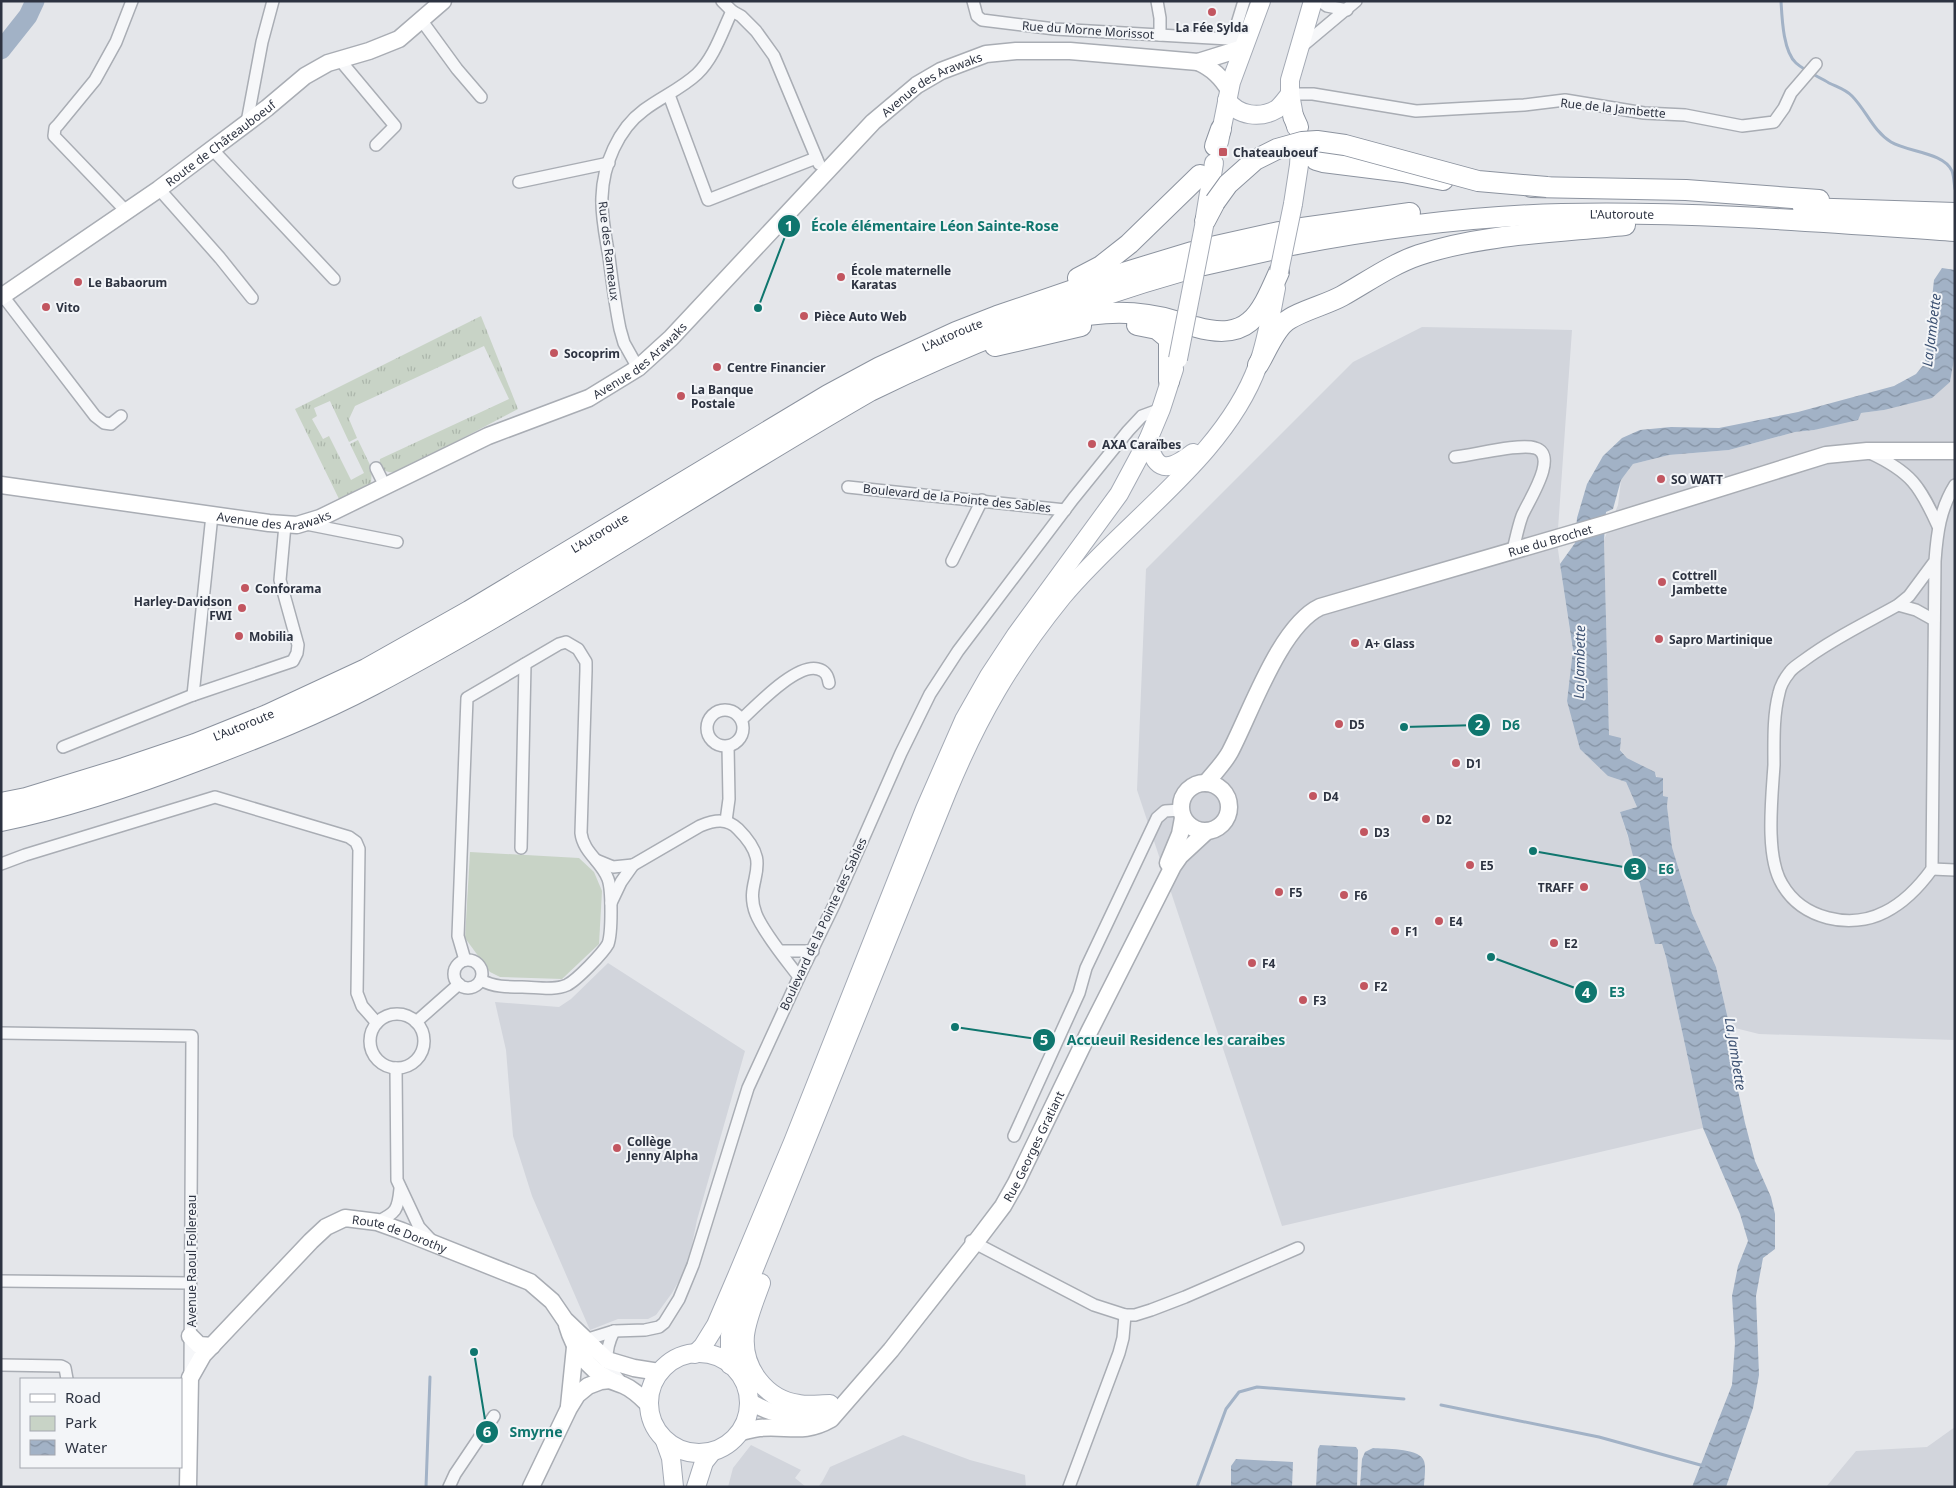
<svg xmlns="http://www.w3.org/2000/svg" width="1956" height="1488" viewBox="0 0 1956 1488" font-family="'Noto Sans',sans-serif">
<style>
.built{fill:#d2d5dc}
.grass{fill:url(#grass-tufts)}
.park{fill:#c8d3c6}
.water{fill:url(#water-waves)}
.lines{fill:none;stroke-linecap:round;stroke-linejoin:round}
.stream{stroke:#a2b2c6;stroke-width:3}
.river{stroke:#a2b2c6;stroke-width:19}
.street-casing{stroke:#a9adb4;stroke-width:14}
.secondary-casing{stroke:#a9adb4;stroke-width:19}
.primary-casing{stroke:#a4aab5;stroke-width:20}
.highway-casing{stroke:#8c939f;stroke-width:22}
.street{stroke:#f6f7f9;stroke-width:11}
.secondary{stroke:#fff;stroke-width:16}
.primary{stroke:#fff;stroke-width:18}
.highway{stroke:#fff;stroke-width:20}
.primary-bridge-casing{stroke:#a4aab5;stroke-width:20;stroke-linecap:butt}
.highway-bridge-casing{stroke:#8c939f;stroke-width:22;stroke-linecap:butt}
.primary-bridge{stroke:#fff;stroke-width:18}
.highway-bridge{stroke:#fff;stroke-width:20}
.poi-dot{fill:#c25660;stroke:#f3f5f8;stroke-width:2}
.labels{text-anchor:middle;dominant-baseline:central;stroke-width:4;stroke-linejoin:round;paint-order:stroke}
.poi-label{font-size:12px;font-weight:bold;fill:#2d3341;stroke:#f3f5f8;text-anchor:start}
.street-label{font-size:12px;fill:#2d3341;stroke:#f3f5f8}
.water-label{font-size:14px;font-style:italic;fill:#3b5071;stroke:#f3f5f8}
.leader{fill:none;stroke:#0f766e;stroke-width:2}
.callout-dot{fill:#0f766e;stroke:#f3f5f8;stroke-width:2}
.mark-label{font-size:15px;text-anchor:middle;font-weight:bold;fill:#fff}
.callout-label{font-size:14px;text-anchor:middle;font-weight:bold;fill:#0f766e;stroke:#f3f5f8;stroke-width:4;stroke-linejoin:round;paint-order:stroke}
</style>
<defs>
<pattern id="grass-tufts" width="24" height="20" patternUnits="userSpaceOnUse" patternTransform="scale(1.25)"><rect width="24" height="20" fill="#c8d3c6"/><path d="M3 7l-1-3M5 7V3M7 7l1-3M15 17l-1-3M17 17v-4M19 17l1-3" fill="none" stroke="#acb6ab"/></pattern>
<pattern id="water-waves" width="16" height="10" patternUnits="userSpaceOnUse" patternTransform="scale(1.25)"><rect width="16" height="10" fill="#a2b2c6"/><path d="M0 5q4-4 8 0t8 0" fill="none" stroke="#8491a2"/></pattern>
</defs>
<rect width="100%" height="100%" fill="#e4e6ea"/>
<!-- built -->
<g class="built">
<polygon points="1422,327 1572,330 1557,543 1573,651 1567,701 1608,776 1626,782 1637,807 1620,812 1666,957 1703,1128 1282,1226 1137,790 1146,569 1353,362"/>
<polygon points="1955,354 1955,1040 1759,1034 1735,1028 1728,1019 1716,967 1692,913 1672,847 1667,806 1668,797 1663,796 1655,772 1627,758 1609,735 1604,540 1618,505 1621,480 1633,464 1669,455 1729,450 1795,432 1814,430 1861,413 1884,410 1950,382"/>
<polygon points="608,963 745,1051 697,1220 688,1265 672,1293 656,1315 648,1319 618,1319 590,1330 532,1196 513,1136 506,1050 495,1002 559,1007 571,999"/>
<polygon points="1955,1427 1955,1487 1826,1487 1856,1451 1927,1447"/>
<polygon points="903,1435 970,1460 1025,1475 1026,1487 818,1487 822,1482 830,1467"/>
<polygon points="751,1445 801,1470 795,1478 806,1487 728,1487 733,1468"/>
</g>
<!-- grass -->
<path class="grass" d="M 481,316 L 518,409 L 398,472 C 389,473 385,472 379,466 L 380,459 L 509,399 L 484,346 L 355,406 L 349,419 L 357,438 L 349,442 L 330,401 L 314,408 L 317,416 L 312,419 L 323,439 L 329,436 L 351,480 L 364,473 L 350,444 L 358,440 L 372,469 L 371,483 L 339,499 L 295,409 Z"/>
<!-- park -->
<polygon class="park" points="470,852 579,858 594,872 602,891 599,944 562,979 500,977 490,972 465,938"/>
<!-- water -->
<g class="water">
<polygon points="1942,268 1955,270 1955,354 1950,382 1932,398 1884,410 1861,413 1858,420 1814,430 1795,432 1729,450 1669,455 1633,464 1621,480 1613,509 1606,512 1604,540 1609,735 1621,738 1620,750 1627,758 1655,772 1656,777 1663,778 1663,796 1668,797 1667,806 1672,847 1692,913 1716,967 1728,1019 1734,1072 1745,1123 1755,1161 1771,1197 1775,1214 1775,1249 1763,1258 1756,1296 1759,1375 1753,1408 1726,1487 1692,1487 1732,1385 1735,1343 1732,1296 1738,1266 1748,1241 1740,1214 1703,1128 1666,957 1662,944 1655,944 1628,836 1620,812 1637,807 1626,782 1608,776 1580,749 1567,701 1573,650 1560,564 1575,543 1577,518 1587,484 1603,456 1622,438 1640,430 1671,427 1719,428 1798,412 1894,386 1916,374 1925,363 1934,280"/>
<polygon points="1320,1445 1356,1447 1358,1450 1357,1487 1316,1487 1318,1449"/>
<path d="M 1373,1448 C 1384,1449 1417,1448 1423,1459 C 1427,1465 1424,1479 1424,1487 L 1360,1487 L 1362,1459 L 1365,1452 Z"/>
<polygon points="1236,1459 1293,1462 1292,1487 1231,1487 1231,1466"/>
</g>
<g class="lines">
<!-- stream -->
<g class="stream">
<path d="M 1781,1 C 1782,18 1783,51 1796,63 C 1805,71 1819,77 1829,83 C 1837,87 1845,89 1852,96 C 1866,110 1873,131 1891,142 C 1907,152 1944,152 1952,171 C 1954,176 1954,184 1955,189"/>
<polyline points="1441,1405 1599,1437 1704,1466"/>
<polyline points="426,1487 430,1377"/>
<polyline points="1197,1487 1226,1409 1239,1392 1257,1387 1404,1399"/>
</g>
<!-- river -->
<polyline class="river" points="1,50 28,16 35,1"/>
<!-- street casing -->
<g class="street-casing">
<g id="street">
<polyline points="722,1 732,11 741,16 756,31 774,56 819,164"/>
<polyline points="973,1 977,16 982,20 1055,29 1246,40"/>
<polyline points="1157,1 1160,18 1160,35"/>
<polyline points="1320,1 1327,6 1347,10"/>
<polyline points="422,21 457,69 481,97"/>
<polyline points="1232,40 1244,1"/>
<polyline points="1300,48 1356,1"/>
<polyline points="339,59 395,126 376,145"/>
<polyline points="1290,94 1313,94 1416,111 1524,105 1565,100 1644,113 1685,115 1742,126 1774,122 1784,108 1791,93 1816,64"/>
<polyline points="669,95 708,200 816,158"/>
<polyline points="247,122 262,42 273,1"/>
<polyline points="212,149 334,279"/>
<polyline points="519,182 609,163"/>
<polyline points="159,189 220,258 252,298"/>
<polyline points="126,211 54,136 55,128 58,125 95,80 116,42 132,1"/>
<polyline points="3,296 95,416 104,423 111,424 121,416"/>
<path d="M 638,368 L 624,343 L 620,329 C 615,305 612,281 609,257 C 606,238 601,217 602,197 C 603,165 618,129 644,110 C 661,97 681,89 697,74 C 714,58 722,32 732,11"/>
<path d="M 1870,453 C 1911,472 1920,486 1938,526"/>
<path d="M 1455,457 C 1474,455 1519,443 1535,448 C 1560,455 1527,503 1522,516 C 1518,527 1516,538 1513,550"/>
<polyline points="376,468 385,486"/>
<polyline points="848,487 1065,510"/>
<polyline points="306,524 397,542"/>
<polyline points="952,561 982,500"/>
<path d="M 1935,561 L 1909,596 L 1898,605 C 1866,623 1832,639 1803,661 C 1799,664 1792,668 1789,673 C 1785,678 1780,687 1779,693 C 1773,716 1774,741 1774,765 C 1772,797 1765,856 1782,884 C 1802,919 1850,930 1885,912 C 1905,902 1919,887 1932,869 L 1935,561 C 1937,533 1940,509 1955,485"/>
<polyline points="1898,605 1916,610 1934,620"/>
<polyline points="193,695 212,515"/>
<circle cx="725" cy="728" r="18"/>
<path d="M 742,719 C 758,704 797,663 818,669 C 826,671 828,676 829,683"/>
<polyline points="63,747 193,695 293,661 297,653 298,645 280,580 285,525"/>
<polyline points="726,821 729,799 728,746"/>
<polyline points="521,848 525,664"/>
<polyline points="596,860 613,867 633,865"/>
<polyline points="1,864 25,855 215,797 349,837 356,842 359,849 357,993 362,1006 377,1023"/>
<polyline points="1932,869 1955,870"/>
<path d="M 611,903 L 621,882 L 633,865 L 700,826 C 715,820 727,818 738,829 C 777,868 742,878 756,914 C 763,932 787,961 799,977"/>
<polyline points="780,951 813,951"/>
<path d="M 465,960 L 458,936 L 467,698 L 559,644 L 566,642 L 578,649 L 586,662 L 586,671 L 581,833 C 583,852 602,862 608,879 C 612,890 612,933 608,944 C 603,953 577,980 567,985 C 554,991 536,987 522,987 C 507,987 494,987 481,980"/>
<circle cx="468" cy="974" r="14"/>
<circle cx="397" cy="1041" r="27"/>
<polyline points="416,1022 459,984"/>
<polyline points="1,1033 192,1036 190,1376"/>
<polyline points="396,1068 397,1180 419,1227 432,1241"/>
<polyline points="1014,1136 1079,993 1086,968 1157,818 1165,811 1181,810"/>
<path d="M 377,1222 C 396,1213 398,1210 400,1189"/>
<polyline points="971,1241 1094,1305 1125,1315 1135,1315 1151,1310 1185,1297 1298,1248"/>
<polyline points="1,1281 190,1283"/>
<path d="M 614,1331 C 603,1354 605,1365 622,1383"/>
<polyline points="585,1340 614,1331 645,1330 659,1327 664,1323 679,1299 693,1265 748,1088 799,977 834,905 901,753 930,694 958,651 1073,499 1128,431 1142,416 1161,409"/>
<polyline points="1,1365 61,1366 65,1368 67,1379"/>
<polyline points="449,1487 455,1474 494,1416"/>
<polyline points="1069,1487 1119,1353 1123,1338 1125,1315"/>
</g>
</g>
<!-- secondary casing -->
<g class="secondary-casing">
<g id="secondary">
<path d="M 1198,62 C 1213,69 1221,77 1229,90"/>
<path id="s1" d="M 1,297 L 159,189 L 267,108 L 305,76 L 328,63 L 369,51 L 399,39 L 443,1"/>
<path id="s2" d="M 1,485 L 269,523 L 297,525 L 320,518 L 488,436 L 589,398 L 638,368 L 671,338 L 873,122 L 917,85 L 941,71 L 986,54 L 1016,51 L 1070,51 L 1198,62 L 1243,48"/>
<circle cx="1205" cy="807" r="24"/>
<path id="s3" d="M 1206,783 C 1214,773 1224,763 1230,752 C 1251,712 1280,626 1320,607 L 1605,524 L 1826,455 L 1867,451 L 1955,451"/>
<polyline points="1168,863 1180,834 1183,818"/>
<path d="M 567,1325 C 574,1349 586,1367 608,1379 C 613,1382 618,1383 623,1385 C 633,1389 641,1397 648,1404"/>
<polyline points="190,1336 199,1345 212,1346"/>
<path d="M 749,1401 C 774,1417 802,1420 829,1405"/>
<polyline points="569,1406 575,1347"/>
<path id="s4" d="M 740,1432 C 746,1431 752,1429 759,1428 C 788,1425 803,1435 831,1419 L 891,1350 L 975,1243 L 1003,1206 L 1016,1183 L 1089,1032 L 1173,866 L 1180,856 L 1207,831"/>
<path id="s5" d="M 188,1487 L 190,1378 L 203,1355 L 311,1241 L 326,1227 L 345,1218 L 377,1222 L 402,1231 L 530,1282 L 552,1301 L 565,1320 L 607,1360 L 634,1368 L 659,1372"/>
<polyline points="531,1487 569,1408 577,1395 588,1386 601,1381 610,1380"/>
</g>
</g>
<!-- primary casing -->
<g class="primary-casing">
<g id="primary">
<path d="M 1227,100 C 1238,116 1260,119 1277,109 C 1282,105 1286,99 1290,94"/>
<polyline points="1296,127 1290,94 1290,80 1313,1"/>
<polyline points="1219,142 1231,82 1261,1"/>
<polyline points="1293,204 1299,165 1300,148"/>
<polyline points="1205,217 1214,163"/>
<path d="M 1148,440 C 1155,473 1168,472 1193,453"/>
<path d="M 761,1283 C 755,1300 747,1318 745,1335 C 742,1368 766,1400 799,1404 C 809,1406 820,1404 830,1404"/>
<circle cx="699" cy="1403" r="50"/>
<polyline points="695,1354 703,1346 716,1325 737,1276 793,1142 925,809 964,720 989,676 1016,635 1119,494 1148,440 1161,409 1174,369"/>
<path d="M 730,1365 L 730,1336 L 748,1284 L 947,792 C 978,717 1011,660 1062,597 C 1123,523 1225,457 1258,365 C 1267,341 1271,313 1276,288"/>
<polyline points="665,1441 671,1458 674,1487"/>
<polyline points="696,1487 704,1462 712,1452"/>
</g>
</g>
<!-- highway casing -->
<g class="highway-casing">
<g id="highway">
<polyline points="1293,116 1298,127"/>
<polyline points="1215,146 1221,129"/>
<polyline points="1308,147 1316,160 1323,162 1403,172 1443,180"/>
<polyline points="1531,187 1686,190 1819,200"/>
<polyline points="1803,208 1955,213"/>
<polyline points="1205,221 1215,202"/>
<polyline points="1295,229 1410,213"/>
<path id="s6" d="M 1292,245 C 1381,228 1472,216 1562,214 C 1693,211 1824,222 1955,231"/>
<polyline points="1207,248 1279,232"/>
<polyline points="1204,265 1275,249"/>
<polyline points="1078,278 1101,266 1129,244 1200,175"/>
<path d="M 1063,320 C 1099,311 1139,310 1175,321"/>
<polyline points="1137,325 1157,329 1169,339 1169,381"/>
<path d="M 1196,327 C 1249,342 1260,315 1279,272"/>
<polyline points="995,346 1081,326"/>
<path d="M 1258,365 C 1266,352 1273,333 1284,323 C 1296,312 1326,305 1342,296 C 1367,282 1392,264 1419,255 C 1482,234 1559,232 1625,225"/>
<path id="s7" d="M 1,803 L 26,798 L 124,768 L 195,744 L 267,715 L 366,669 L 469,611 L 828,395 L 880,367 L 956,332 L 997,316 L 1123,273 L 1192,252"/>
<path d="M 1,821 C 70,807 137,784 202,759 C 260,737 318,714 373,685 C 543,595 703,487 870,391 C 973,341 1079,300 1189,269"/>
</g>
</g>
<!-- street -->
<use href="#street" class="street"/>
<!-- secondary -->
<use href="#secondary" class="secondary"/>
<!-- primary -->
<use href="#primary" class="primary"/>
<!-- highway -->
<use href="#highway" class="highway"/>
<!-- primary-bridge casing -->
<g class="primary-bridge-casing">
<g id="primary-bridge">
<polyline points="1279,272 1293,204"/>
<polyline points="1178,359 1204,226"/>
</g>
</g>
<!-- highway-bridge casing -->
<g class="highway-bridge-casing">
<polyline id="highway-bridge" points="1215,202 1228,184 1255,160 1277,149 1302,142 1317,141 1345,145 1478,181 1547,187"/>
</g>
<!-- primary-bridge -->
<use href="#primary-bridge" class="primary-bridge"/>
<!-- highway-bridge -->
<use href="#highway-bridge" class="highway-bridge"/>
</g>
<!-- markers -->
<g class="poi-dot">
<circle cx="1212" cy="12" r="5"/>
<rect x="1218" y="147" width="10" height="10" rx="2.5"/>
<circle cx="841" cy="277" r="5"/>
<circle cx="78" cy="282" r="5"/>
<circle cx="46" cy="307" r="5"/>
<circle cx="804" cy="316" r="5"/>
<circle cx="554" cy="353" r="5"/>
<circle cx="717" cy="367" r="5"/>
<circle cx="681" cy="396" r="5"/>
<circle cx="1092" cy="444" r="5"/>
<circle cx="1661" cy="479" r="5"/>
<circle cx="1662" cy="582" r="5"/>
<circle cx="245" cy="588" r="5"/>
<circle cx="242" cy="608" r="5"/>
<circle cx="239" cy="636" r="5"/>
<circle cx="1659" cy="639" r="5"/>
<circle cx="1355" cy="643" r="5"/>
<circle cx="1339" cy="724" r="5"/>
<circle cx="1456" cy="763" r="5"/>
<circle cx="1313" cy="796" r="5"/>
<circle cx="1426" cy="819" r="5"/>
<circle cx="1364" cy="832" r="5"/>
<circle cx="1470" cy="865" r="5"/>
<circle cx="1584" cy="887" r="5"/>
<circle cx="1279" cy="892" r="5"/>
<circle cx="1344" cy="895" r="5"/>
<circle cx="1439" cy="921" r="5"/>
<circle cx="1395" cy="931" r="5"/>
<circle cx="1554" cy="943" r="5"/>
<circle cx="1252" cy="963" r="5"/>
<circle cx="1364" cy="986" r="5"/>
<circle cx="1303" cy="1000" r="5"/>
<circle cx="617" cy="1148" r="5"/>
</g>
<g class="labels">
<!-- poi labels -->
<g class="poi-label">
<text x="1212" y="27" text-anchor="middle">La Fée Sylda</text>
<text x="1233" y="152">Chateauboeuf</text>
<text x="851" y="270">École maternelle<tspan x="851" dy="14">Karatas</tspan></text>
<text x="88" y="282">Le Babaorum</text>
<text x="56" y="307">Vito</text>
<text x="814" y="316">Pièce Auto Web</text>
<text x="564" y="353">Socoprim</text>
<text x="727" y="367">Centre Financier</text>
<text x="691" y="389">La Banque<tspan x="691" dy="14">Postale</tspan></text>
<text x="1102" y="444">AXA Caraïbes</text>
<text x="1671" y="479">SO WATT</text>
<text x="1672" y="575">Cottrell<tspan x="1672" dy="14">Jambette</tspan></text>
<text x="255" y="588">Conforama</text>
<text x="232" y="601" text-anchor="end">Harley-Davidson<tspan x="232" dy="14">FWI</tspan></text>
<text x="249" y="636">Mobilia</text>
<text x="1669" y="639">Sapro Martinique</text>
<text x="1365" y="643">A+ Glass</text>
<text x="1349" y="724">D5</text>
<text x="1466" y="763">D1</text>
<text x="1323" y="796">D4</text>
<text x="1436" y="819">D2</text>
<text x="1374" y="832">D3</text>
<text x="1480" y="865">E5</text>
<text x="1574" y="887" text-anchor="end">TRAFF</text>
<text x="1289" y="892">F5</text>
<text x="1354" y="895">F6</text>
<text x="1449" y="921">E4</text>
<text x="1405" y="931">F1</text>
<text x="1564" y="943">E2</text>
<text x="1262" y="963">F4</text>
<text x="1374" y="986">F2</text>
<text x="1313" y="1000">F3</text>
<text x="627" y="1141">Collège<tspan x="627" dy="14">Jenny Alpha</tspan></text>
</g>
<!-- street labels -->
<g class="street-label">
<text transform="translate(1088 30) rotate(4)">Rue du Morne Morissot</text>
<text stroke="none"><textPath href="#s2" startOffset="1086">Avenue des Arawaks</textPath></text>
<text transform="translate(1613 108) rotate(6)">Rue de la Jambette</text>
<text stroke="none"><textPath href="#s1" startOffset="268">Route de Châteauboeuf</textPath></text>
<text stroke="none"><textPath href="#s6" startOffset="332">L'Autoroute</textPath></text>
<text transform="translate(609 251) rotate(83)">Rue des Rameaux</text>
<text stroke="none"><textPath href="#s7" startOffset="1065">L'Autoroute</textPath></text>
<text stroke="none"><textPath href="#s2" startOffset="681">Avenue des Arawaks</textPath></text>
<text transform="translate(957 498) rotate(6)">Boulevard de la Pointe des Sables</text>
<text stroke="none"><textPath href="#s2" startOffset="276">Avenue des Arawaks</textPath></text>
<text stroke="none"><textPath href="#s7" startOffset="660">L'Autoroute</textPath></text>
<text stroke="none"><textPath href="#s3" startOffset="452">Rue du Brochet</textPath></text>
<text stroke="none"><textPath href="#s7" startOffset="255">L'Autoroute</textPath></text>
<text transform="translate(823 924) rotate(-65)">Boulevard de la Pointe des Sables</text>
<text stroke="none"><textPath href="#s4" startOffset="434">Rue Georges Gratiant</textPath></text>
<text stroke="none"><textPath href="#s5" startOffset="391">Route de Dorothy</textPath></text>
<text transform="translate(191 1261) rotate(-90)">Avenue Raoul Follereau</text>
</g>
<!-- water labels -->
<g class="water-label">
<text transform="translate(1931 330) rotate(-83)">La Jambette</text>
<text transform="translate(1579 662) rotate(-89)">La Jambette</text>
<text transform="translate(1736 1054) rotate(81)">La Jambette</text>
</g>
</g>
<!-- callouts -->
<path class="leader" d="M758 308L789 226M1404 727L1479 725M1533 851L1635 869M1491 957L1586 992M955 1027L1044 1040M474 1352L487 1432"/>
<g class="callout-dot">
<circle cx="758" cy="308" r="5"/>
<circle cx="1404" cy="727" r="5"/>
<circle cx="1533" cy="851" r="5"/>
<circle cx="1491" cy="957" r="5"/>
<circle cx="955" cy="1027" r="5"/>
<circle cx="474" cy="1352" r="5"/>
<circle cx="789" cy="226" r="12"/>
<circle cx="1479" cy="725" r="12"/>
<circle cx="1635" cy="869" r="12"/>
<circle cx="1586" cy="992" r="12"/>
<circle cx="1044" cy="1040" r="12"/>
<circle cx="487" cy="1432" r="12"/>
</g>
<g class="mark-label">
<text x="789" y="231">1</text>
<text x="1479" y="730">2</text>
<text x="1635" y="874">3</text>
<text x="1586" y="998">4</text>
<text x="1044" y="1045">5</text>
<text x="487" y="1437">6</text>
</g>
<g class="callout-label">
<text x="935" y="231">École élémentaire Léon Sainte-Rose</text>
<text x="1511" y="730">D6</text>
<text x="1666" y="874">E6</text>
<text x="1617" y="997">E3</text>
<text x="1176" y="1045">Accueuil Residence les caraibes</text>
<text x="536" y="1437">Smyrne</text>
</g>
<!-- border -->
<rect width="1956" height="1488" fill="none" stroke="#2d3341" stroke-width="5"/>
<!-- legend -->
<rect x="20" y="1378" width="162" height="90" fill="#f3f5f8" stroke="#a4a7af"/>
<rect x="30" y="1394" width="25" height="8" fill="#ffffff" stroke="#a4a7af"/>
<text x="65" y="1403" font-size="15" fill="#2d3341">Road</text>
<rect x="30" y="1416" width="25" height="15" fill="#c8d3c6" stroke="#a4a7af"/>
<text x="65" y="1428" font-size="15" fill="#2d3341">Park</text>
<rect x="30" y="1440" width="25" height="15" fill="url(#water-waves)" stroke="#a4a7af"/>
<text x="65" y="1453" font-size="15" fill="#2d3341">Water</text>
</svg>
